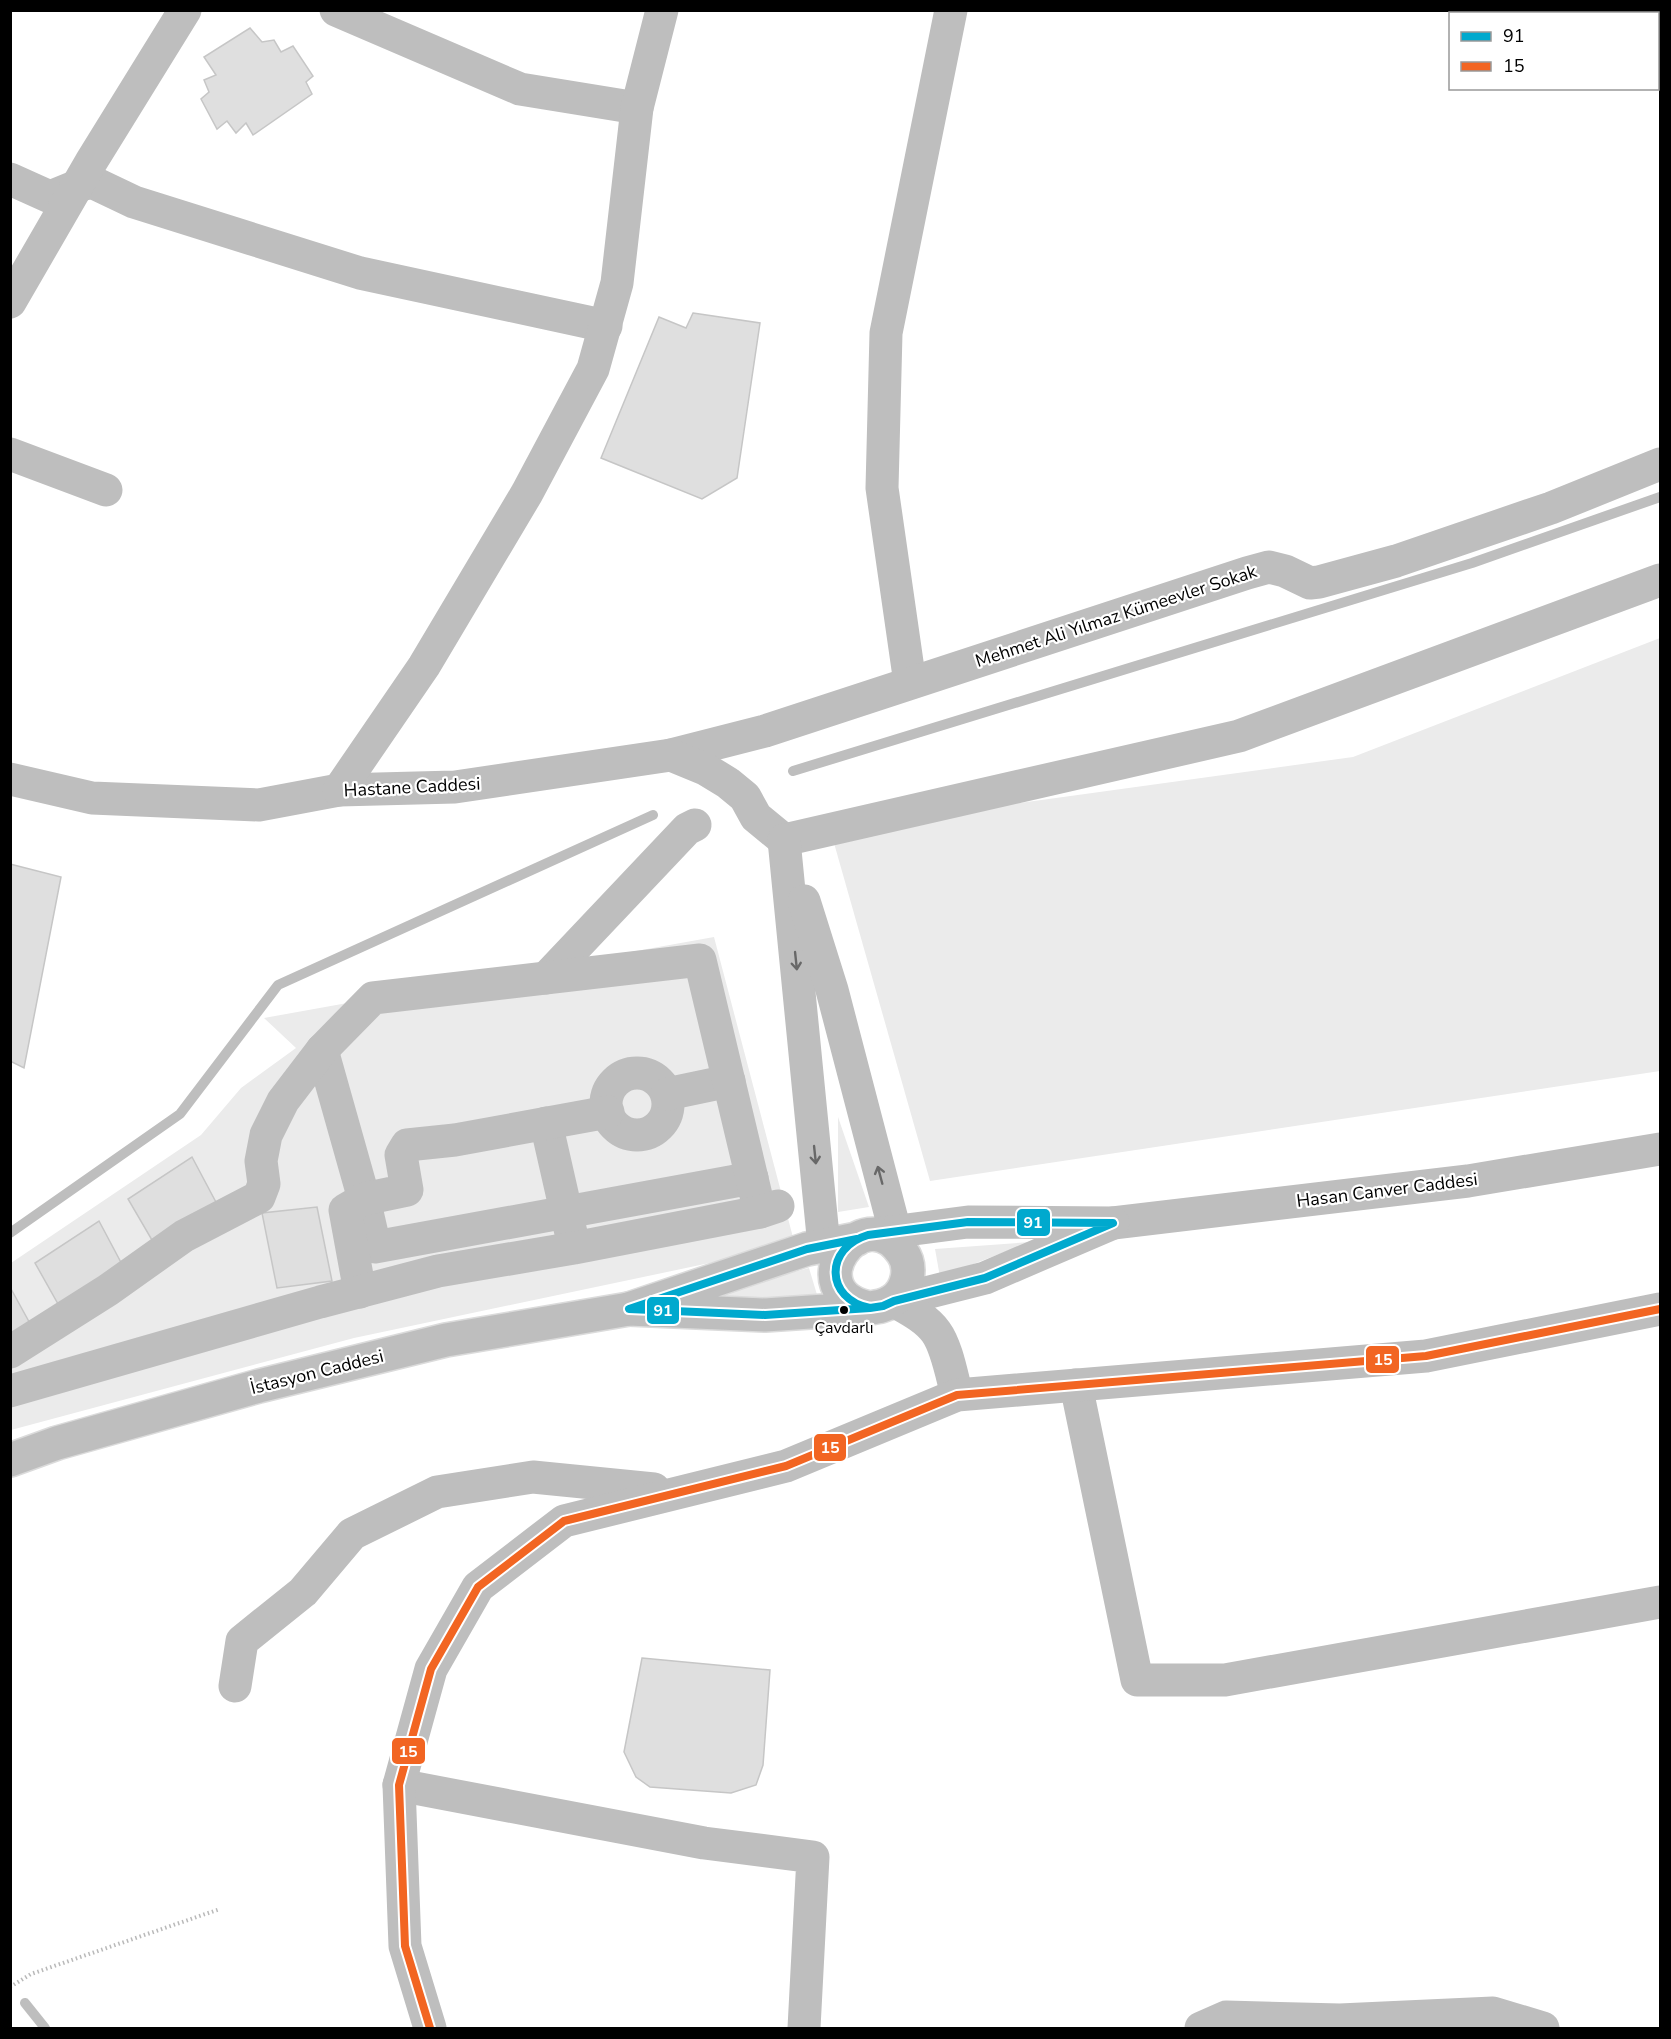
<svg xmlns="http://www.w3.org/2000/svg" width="1671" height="2039" viewBox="0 0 1671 2039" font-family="'Nunito Sans',sans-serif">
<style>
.green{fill:#ebebeb}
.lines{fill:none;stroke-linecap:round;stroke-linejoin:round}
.stream{stroke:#bebebe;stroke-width:10}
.building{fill:#dfdfdf;stroke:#c6c6c6;stroke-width:1.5}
.major-casing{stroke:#dbdbdb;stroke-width:36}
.path{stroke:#b9b9b9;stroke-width:4;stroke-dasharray:1.5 3;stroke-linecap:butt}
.minor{stroke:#bebebe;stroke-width:33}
.major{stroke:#bebebe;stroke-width:33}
.bus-1-casing{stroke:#fff;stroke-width:12}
.bus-2-casing{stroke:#fff;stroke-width:12}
.bus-1{stroke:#00a9ce;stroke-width:8}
.bus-2{stroke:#f26522;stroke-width:8}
.oneway{stroke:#686868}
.bus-dot{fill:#000;stroke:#fff;stroke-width:2}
.labels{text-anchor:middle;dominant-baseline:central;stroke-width:4.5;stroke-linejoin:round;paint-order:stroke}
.bus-label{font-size:16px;fill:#000;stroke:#fff}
.street-label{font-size:18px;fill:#000;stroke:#fff}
.line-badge{stroke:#fff;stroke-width:2}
.badge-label{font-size:16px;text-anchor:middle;font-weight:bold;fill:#fff}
</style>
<rect width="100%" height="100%" fill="#fff"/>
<!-- green -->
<g class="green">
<polygon points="1660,638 1660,1071 930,1181 830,829 1353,757"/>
<polygon points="714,937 795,1245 354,1338 11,1430 11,1263 201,1135 241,1088 296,1048 264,1018"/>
<polygon points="838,1117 869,1207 838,1212"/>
<polygon points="1030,1242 940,1277 935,1249"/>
<polygon points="809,1268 818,1298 681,1302"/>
</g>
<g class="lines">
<!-- stream -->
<g class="stream">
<polyline points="793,771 1472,563 1660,497"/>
<polyline points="10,1233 180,1114 278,985 653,815"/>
<polyline points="25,2003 45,2028"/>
</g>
</g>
<!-- building -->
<g class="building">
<polygon points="250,28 262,42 274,40 281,52 293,46 313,76 306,82 312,94 253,135 246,123 236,133 227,121 217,129 201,99 209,92 204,80 216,75 204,57"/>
<polygon points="693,313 760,323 737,478 702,499 601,458 659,317 686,328"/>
<polygon points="10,864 61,877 24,1068 10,1061"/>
<polygon points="192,1157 218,1206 156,1247 128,1199"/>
<polygon points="317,1207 332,1281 277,1288 262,1213"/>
<polygon points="99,1221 125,1270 62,1311 35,1263"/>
<polygon points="10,1287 33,1329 10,1344"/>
<polygon points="642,1658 770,1670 763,1765 756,1785 731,1793 650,1787 636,1777 624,1752"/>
</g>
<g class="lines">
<!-- major casing -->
<g class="major-casing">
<g id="major">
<path d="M 857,1239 L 807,1249 L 629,1309 L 765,1315 L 870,1308 C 878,1307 885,1306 892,1301 C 908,1291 913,1267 902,1252 C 862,1195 793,1292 870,1308"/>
<polyline points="10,1460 57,1443 259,1386 446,1340 629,1309"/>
</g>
</g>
<!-- path -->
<polyline class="path" points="10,1987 31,1974 220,1909"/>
<!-- minor -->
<g class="minor">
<polyline points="336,10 520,89 637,108"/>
<polyline points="1658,27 1660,31"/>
<polyline points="10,179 50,197 77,186 92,182 134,202 360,273 606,326"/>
<polyline points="10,302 91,162 185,10"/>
<polyline points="10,454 106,490"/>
<polyline points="910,683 882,488 886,333 951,10"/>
<polyline points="671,755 765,731 1247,573 1269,567 1285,571 1310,583 1319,582 1396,561 1551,508 1660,464"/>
<polyline points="10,779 92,798 259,805 339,790 455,787 671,755 705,769 728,783 745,797 756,817 784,840"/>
<polyline points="339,790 424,666 527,493 593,369 617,283 637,108 662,10"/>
<polyline points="784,840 1239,736 1660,580"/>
<polyline points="784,840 824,1246"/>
<polyline points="804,901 832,990 895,1231"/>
<polyline points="546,978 687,829 695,825"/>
<polyline points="322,1050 364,1199 375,1247 752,1178"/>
<circle cx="637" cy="1104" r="31"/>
<polyline points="667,1094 729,1081"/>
<polyline points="546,1123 571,1233"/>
<polyline points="1113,1223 1468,1181 1660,1149"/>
<polyline points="868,1235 968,1222 1113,1223 985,1278 894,1301"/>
<polyline points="360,1292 345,1210 364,1199 407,1190 401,1155 407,1145 455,1140 608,1112"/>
<path d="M 894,1301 C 908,1309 926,1318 936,1332 C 947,1347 952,1377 957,1395"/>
<polyline points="10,1352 108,1290 184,1236 259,1197 264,1184 261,1161 266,1135 283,1101 322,1050 373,998 700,960 760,1212"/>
<polyline points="1076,1385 1137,1680 1225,1680 1660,1602"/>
<polyline points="10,1391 320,1302 438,1271 574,1248 760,1212 778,1206"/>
<polyline points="235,1686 242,1641 303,1592 352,1534 437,1492 533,1477 654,1489"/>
<polyline points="399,1785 704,1843 813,1857 804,2028"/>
<polyline points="430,2028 405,1946 399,1785 431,1669 478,1587 564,1521 786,1466 957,1395 1426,1356 1660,1309"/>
<polyline points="1201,2028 1226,2017 1340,2020 1493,2013 1543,2028"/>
</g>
<!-- major -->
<use href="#major" class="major"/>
<!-- bus-1 casing -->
<g class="bus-1-casing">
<path id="bus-1" d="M 857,1239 L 807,1249 L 629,1309 L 765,1315 L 870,1308 L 883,1306 L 894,1301 L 985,1278 L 1113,1223 L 968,1222 L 868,1235 C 824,1248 825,1299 870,1308"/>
</g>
<!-- bus-2 casing -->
<g class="bus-2-casing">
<polyline id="bus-2" points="430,2028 405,1946 399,1785 431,1669 478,1587 564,1521 786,1466 957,1395 1426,1356 1660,1309"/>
</g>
<!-- bus-1 -->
<use href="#bus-1" class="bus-1"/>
<!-- bus-2 -->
<use href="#bus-2" class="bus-2"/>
</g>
<!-- one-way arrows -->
<defs><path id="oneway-shaft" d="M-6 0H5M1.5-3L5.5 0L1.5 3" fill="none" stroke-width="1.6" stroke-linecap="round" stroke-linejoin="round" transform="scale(1.5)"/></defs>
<g class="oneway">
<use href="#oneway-shaft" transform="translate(796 961) rotate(84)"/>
<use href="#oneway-shaft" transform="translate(815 1155) rotate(84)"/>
<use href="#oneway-shaft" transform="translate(880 1175) rotate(-105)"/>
</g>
<!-- markers -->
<circle class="bus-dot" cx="844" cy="1310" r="5"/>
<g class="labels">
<!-- bus labels -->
<g class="bus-label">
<text x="844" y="1328">Çavdarlı</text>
</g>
<!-- street labels -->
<g class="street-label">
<text transform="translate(1116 616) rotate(-18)">Mehmet Ali Yılmaz Kümeevler Sokak</text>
<text transform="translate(412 787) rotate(-3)">Hastane Caddesi</text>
<text transform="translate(1387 1190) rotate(-7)">Hasan Canver Caddesi</text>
<text transform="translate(317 1372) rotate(-14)">İstasyon Caddesi</text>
</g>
</g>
<g class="line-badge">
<rect x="1016" y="1208" width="35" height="29" rx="6" fill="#00a9ce"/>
<rect x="646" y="1296" width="34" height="29" rx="6" fill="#00a9ce"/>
<rect x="1365" y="1345" width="35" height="29" rx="6" fill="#f26522"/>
<rect x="813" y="1433" width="34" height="29" rx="6" fill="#f26522"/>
<rect x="391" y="1737" width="35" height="28" rx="6" fill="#f26522"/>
</g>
<g class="badge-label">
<text x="1033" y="1228">91</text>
<text x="663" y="1316">91</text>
<text x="1383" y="1365">15</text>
<text x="830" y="1453">15</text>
<text x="408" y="1757">15</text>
</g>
<!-- border -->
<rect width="1671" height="2039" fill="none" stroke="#000000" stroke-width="24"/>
<!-- legend -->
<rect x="1449" y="12" width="210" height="78" fill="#ffffff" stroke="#999999" stroke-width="1.5"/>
<rect x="1461" y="32" width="30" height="9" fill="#00a9ce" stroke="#999999" stroke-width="1.5"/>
<text x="1503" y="42" font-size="18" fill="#000000">91</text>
<rect x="1461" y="62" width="30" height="9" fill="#f26522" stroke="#999999" stroke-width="1.5"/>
<text x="1503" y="72" font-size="18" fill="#000000">15</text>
</svg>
